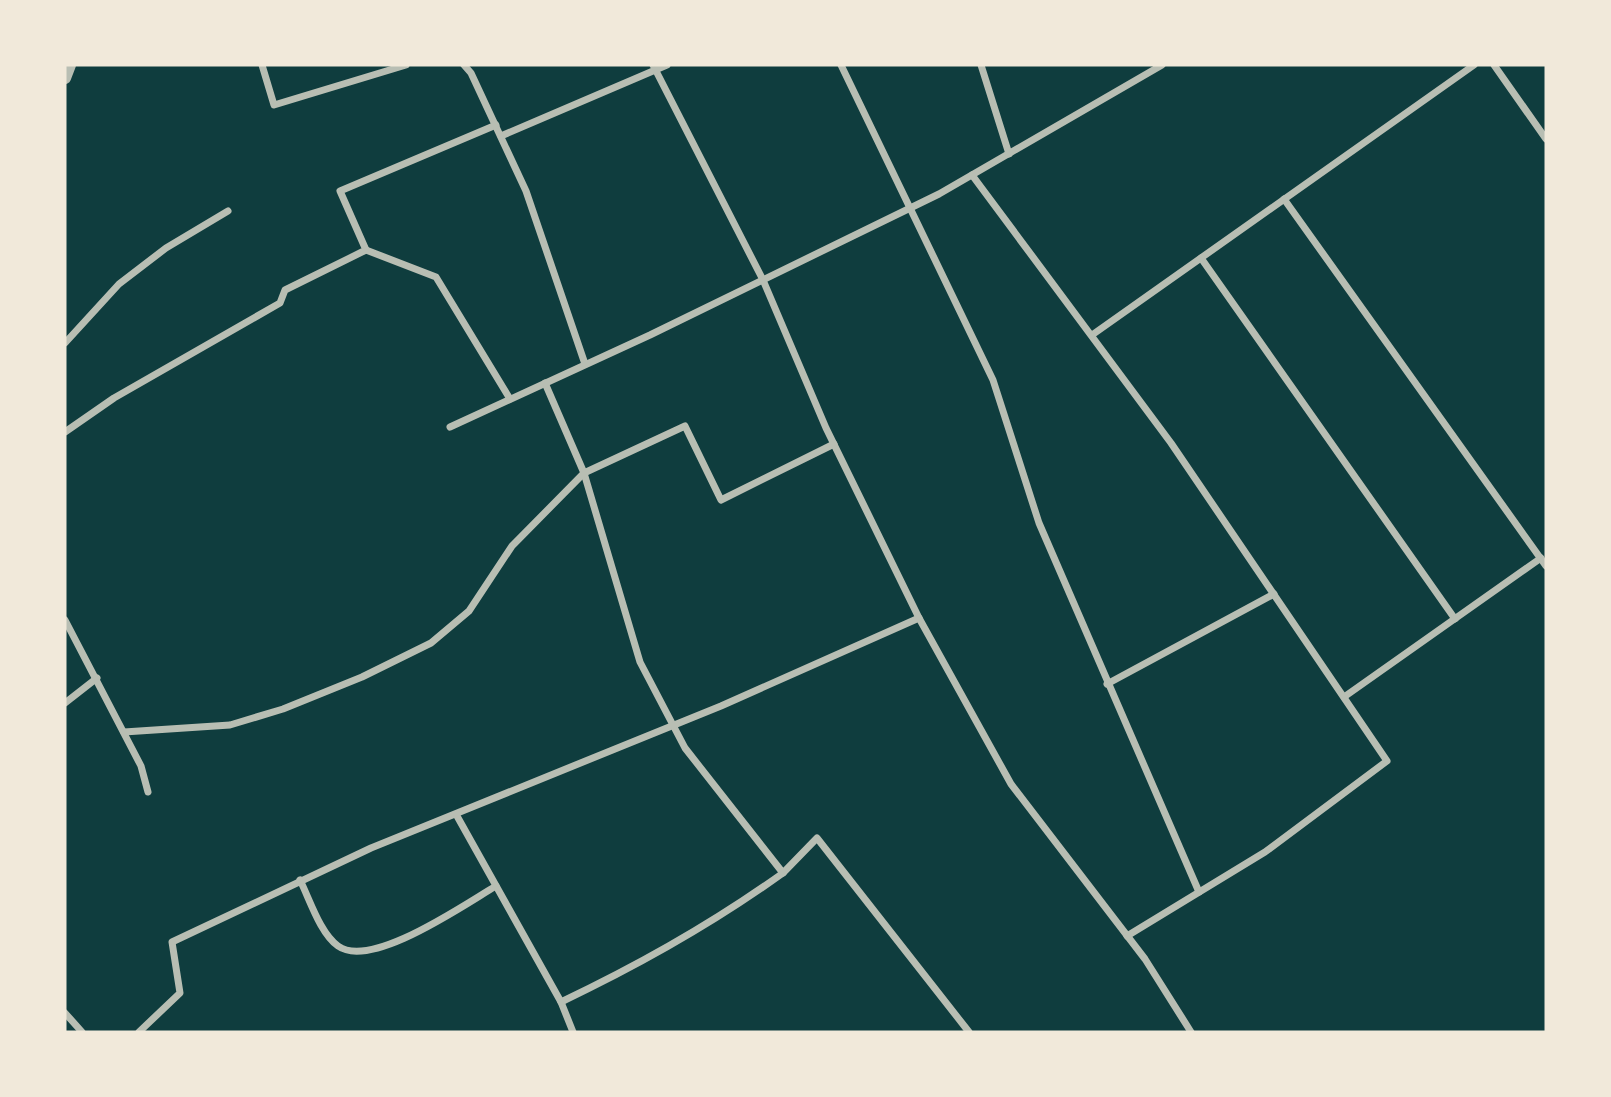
<svg xmlns="http://www.w3.org/2000/svg" width="1611" height="1097" viewBox="0 0 1611 1097" font-family="'Source Sans 3',sans-serif">
<style>
.lines{fill:none;stroke-linecap:round;stroke-linejoin:round}
.minor{stroke:#b8beb3;stroke-width:7}
.tertiary{stroke:#b8beb3;stroke-width:12}
</style>
<rect width="100%" height="100%" fill="#0f3d3e"/>
<g class="lines">
<!-- minor -->
<g class="minor">
<polyline points="262,65 274,105 406,65"/>
<polyline points="464,65 471,73 526,191 585,364"/>
<polyline points="653,65 763,280 826,428 919,618 1011,784 1145,959 1191,1032"/>
<polyline points="841,65 993,380 1039,523 1199,892"/>
<polyline points="981,65 1009,154"/>
<polyline points="1494,65 1546,139"/>
<polyline points="501,136 667,65"/>
<polyline points="972,175 1171,443 1387,761 1265,852 1127,936"/>
<polyline points="1284,199 1546,566"/>
<polyline points="366,250 436,277 510,399"/>
<polyline points="1201,258 1455,619"/>
<polyline points="1092,335 1474,65"/>
<polyline points="65,343 119,284 166,248 228,211"/>
<polyline points="545,383 584,473 640,662 685,748 783,873 817,838 969,1032"/>
<polyline points="450,427 650,335 939,194 1162,65"/>
<polyline points="65,432 114,398 280,303 285,290 366,250 340,191 496,125"/>
<polyline points="65,620 141,766 148,792"/>
<polyline points="1107,684 1274,594"/>
<polyline points="1344,697 1541,558"/>
<polyline points="65,703 97,678"/>
<polyline points="124,732 230,725 283,709 362,677 431,643 469,611 512,546 584,473 685,426 721,500 834,444"/>
<polyline points="457,816 561,1002 573,1032"/>
<path d="M 300,880 C 310,900 320,933 338,946 C 371,970 465,904 496,886"/>
<path d="M 561,1002 C 639,965 712,924 783,873"/>
<polyline points="65,1013 82,1032"/>
<polyline points="139,1032 180,993 172,942 371,848 721,706 919,618"/>
</g>
<!-- tertiary -->
<polyline class="tertiary" points="65,78 70,65"/>
</g>
<!-- border -->
<rect width="1611" height="1097" fill="none" stroke="#f1e9da" stroke-width="133"/>
</svg>
